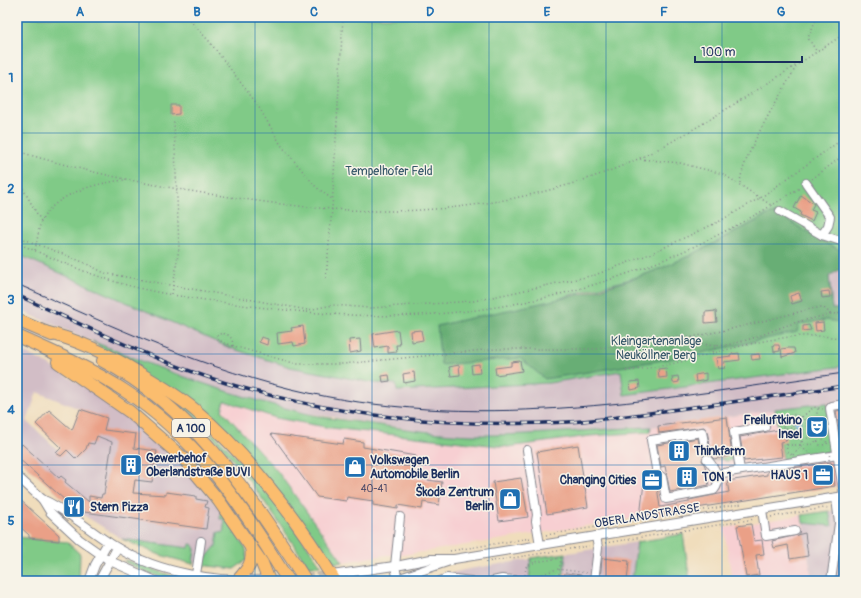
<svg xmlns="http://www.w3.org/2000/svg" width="861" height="598" viewBox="0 0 861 598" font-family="Pangolin,sans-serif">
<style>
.built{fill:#f7cfd2}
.industrial{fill:#d2bdc6;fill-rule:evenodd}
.green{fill:#80ca87;stroke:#4e7c72}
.forest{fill:#68ae74;stroke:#426e69}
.water{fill:#7eb6ee;stroke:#4c72a6}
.building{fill:#eaa087}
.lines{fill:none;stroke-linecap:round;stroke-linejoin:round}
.minor-tunnel{stroke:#c5baa9;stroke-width:8;stroke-dasharray:8 4;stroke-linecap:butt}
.minor-casing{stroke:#86868d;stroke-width:10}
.highway-casing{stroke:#86868d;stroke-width:14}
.path{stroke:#86868d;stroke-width:1.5;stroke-dasharray:1 3;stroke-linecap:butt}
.minor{stroke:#fff;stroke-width:8}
.highway{stroke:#fbbd6e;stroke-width:12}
.tram{stroke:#1b2f5e;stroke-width:1}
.rail-casing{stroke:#1b2f5e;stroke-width:3.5}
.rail{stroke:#f7f3e8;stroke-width:2;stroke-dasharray:6;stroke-linecap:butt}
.highway-bridge-casing{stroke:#86868d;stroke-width:14;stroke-linecap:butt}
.path-bridge{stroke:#86868d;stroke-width:1.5;stroke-dasharray:1 3;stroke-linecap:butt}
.highway-bridge{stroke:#fbbd6e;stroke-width:12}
.grid{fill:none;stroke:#1f6fb2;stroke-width:1;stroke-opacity:0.55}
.labels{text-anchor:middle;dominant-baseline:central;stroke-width:3;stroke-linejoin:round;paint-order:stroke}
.number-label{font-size:10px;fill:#4f4b68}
.shield{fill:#f7f3e8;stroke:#5d6a87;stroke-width:1}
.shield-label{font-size:11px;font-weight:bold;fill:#1b2f5e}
.park-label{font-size:12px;fill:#345668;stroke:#f7f3e8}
.poi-label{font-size:12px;font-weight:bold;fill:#1b2f5e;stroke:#f7f3e8;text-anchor:start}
.street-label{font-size:12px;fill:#1b2f5e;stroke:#f7f3e8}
.neatline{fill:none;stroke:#1f6fb2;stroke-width:1.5}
.grid-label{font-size:13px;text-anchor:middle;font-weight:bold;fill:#1f6fb2}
</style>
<rect width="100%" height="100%" fill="#f7f3e8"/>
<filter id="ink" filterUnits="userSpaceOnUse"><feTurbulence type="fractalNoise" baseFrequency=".025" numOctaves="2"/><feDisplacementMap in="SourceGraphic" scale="8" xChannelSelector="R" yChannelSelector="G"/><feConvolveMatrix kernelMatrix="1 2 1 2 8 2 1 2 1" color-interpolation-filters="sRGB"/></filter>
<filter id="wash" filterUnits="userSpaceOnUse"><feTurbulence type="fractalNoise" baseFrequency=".012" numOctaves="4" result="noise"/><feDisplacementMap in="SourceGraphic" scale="16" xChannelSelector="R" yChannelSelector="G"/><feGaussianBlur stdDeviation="0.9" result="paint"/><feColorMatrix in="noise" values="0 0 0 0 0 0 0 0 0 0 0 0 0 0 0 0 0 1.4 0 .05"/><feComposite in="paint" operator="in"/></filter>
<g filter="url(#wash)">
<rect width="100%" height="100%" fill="#f0ddbc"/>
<!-- built -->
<g class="built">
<polygon points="225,401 457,442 508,447 590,436 650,432 651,427 844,401 844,485 403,555 386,555 344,562 278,472 222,409"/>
<polygon points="802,515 812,580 732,581 724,528"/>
</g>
<!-- industrial -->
<g class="industrial">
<polygon points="17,254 230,348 290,367 374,383 397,384 397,391 549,383 621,371 624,395 844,366 844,401 651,427 599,429 545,434 472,435 429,432 306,413 240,397 157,369 17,309"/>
<polygon points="844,267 844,309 832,309 829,275"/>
<path d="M 17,349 L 44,362 L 96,394 L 145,429 L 168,448 L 227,517 L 234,569 L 174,559 L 122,539 L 77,511 L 17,457 ZM 37,392 L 80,409 L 69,438 L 58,450 L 27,421 Z"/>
<polygon points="844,509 844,581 807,581 812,580 802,515"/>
<polygon points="637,542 632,581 415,581 469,569"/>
</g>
<!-- green -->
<g class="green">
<path d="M 17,17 L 844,17 L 844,252 L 767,215 C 729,235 692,257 652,272 C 622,283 591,288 561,298 L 829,275 L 832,309 L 844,309 L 844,366 L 624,395 L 621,371 L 549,383 L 397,391 L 396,384 L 374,383 L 290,367 L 230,348 L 17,254 Z"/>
<path d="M 92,341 C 161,370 231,395 304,413 C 328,419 354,421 379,425 C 410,430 441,434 472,435 C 532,436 591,429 651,427 L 650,432 L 590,436 L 508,447 L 331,428 L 276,418 L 225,401 L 222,410 L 278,472 L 343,562 L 336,563 L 326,558 L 245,453 Z"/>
<polygon points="827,403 834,451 783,460 775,409"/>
<path d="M 197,420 L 217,437 L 273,496 L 321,566 L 308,566 C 274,515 241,464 197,420 Z"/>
<polygon points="735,454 733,460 726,461 722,459 713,460"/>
<polygon points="221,510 246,549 247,560 234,569 200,565 216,546 218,532 223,533 225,519 220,519"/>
<polygon points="829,511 832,526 803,523 802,515"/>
<polygon points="683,534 690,581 632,581 637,542"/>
<polygon points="17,537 67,542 80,554 79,581 17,581"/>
<polygon points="122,539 189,548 190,544 192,544 195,549 193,564 160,555"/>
<polygon points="566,553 563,581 529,581 531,558"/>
<path d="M 126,560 L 186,581 C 164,581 145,572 125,562 Z"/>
<polygon points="378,575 379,578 367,581 347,580"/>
</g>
<!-- forest -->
<path class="forest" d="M 776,213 L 820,240 L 844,252 L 844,267 L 829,276 L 832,309 L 844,309 L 844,323 L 827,320 L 799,324 L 797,332 L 688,356 L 545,379 L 520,358 L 441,365 L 437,326 C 500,310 564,301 626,281 C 676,265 721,240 767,215 Z"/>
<!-- water -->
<polygon class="water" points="796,417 801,419 799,431 796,431 796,424 792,419"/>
<g id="blocks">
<!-- building -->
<g class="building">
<polygon points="171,105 179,105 179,114 171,115"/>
<polygon points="801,195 814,204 811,210 816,212 812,221 800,215 801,212 794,208"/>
<polygon points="829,291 830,297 822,298 821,292"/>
<polygon points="799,293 802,301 792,304 790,296"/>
<polygon points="716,311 717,322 705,323 705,312"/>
<polygon points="823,322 824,330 816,331 815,323"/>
<polygon points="809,325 811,330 803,331 803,326"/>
<polygon points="303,326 305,344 294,346 293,342 278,344 277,333 292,331 291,328"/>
<polygon points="398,330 400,345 396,345 397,352 388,353 388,346 375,348 373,334"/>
<polygon points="421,330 423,340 412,342 411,331"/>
<polygon points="261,337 268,339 267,345 259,342"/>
<polygon points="360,339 361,351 350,353 349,340"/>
<polygon points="773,345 779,345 780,351 774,352"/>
<polygon points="788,348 794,348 795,353 782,357 781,349"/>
<polygon points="739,353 740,360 724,362 725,368 718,369 716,358 731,356 731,354"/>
<polygon points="759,354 760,359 752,360 751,355"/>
<polygon points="520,361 522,371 496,375 495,368 511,366 511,362"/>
<polygon points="479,364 480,373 472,374 471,365"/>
<polygon points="459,365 460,375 451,376 449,367"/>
<polygon points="666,368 667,377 659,378 658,369"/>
<polygon points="414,372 415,381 404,383 403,374"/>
<polygon points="706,373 706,380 696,382 695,375"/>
<polygon points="389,375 390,381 383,382 382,376"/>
<polygon points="678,376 679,382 673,383 672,377"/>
<polygon points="639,381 640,388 631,390 630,382"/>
<polygon points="80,409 107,418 104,430 136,434 134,448 157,451 152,482 135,480 133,493 166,495 166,492 196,496 196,499 207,501 205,507 209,508 206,529 77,511 17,457 17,450 22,444 59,478 61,476 66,480 65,482 89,502 89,496 101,498 102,494 104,494 112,442 97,436 94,444 88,443 86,449 76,459 67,450 61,456 56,453 61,448 36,424 49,410 72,430"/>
<polygon points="844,410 844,449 842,449 836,411"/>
<polygon points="727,417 732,455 714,459 709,454 704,455 702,460 705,466 709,485 670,492 665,466 661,467 657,445 698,438 700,448 703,452 708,451 710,446 707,431 704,427 659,433 658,426"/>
<polygon points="778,430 779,436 785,435 786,441 780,442 782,457 744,461 740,437"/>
<polygon points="271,434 343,444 344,439 363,442 363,447 416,456 413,478 442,482 439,505 423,502 422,509 398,505 398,509 373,505 373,501 347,497 346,501 317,497"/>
<polygon points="578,445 588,507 547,514 537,452"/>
<polygon points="831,462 835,486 640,517 645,474 647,473 651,472 652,477 656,480 660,507 689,502 689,500 729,492 727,481 767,475 767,472"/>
<polygon points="521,478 528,517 499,521 493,482"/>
<polygon points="17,497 59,535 59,541 29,538 29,535 17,524"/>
<polygon points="751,524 754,541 762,540 764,554 756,555 759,575 746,577 737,526"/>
<polygon points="805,533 808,556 790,559 788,545 774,548 772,541"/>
<polygon points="602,558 629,561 627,581 600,580"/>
<polygon points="565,573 581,575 581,581 564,581"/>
</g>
</g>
</g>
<g filter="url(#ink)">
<use href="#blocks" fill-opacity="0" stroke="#86868d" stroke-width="1"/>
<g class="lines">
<!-- minor-tunnel -->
<polyline class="minor-tunnel" points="269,580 332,575"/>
<!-- minor casing -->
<g class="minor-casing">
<g id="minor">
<polyline points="806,183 830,217 828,226 822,235"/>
<polyline points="780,211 822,235 844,242"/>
<polyline points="844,404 832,406 830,408 844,496"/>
<path d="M 705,447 L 702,432 L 651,440 L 657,474 L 662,477 L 666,499 L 714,490 C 723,480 714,467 707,459"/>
<polyline points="527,450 537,515 536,521 540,545"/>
<polyline points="740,470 734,432 765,427"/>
<polyline points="717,474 844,454"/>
<polyline points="17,476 42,499 50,512 79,539 110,561 156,581"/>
<path d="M 42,499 C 69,511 91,532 116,547 C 160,574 218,582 269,580"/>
<polyline points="762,510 766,536 795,531"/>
<polyline points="332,575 401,565 431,559 454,559 844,496"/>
<polyline points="89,581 95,565 108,542"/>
<polyline points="99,581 117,548"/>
<polyline points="195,581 201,541"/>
<polyline points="391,581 450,561"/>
<polyline points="398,581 395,566 400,517"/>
<polyline points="440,581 447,578 471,581"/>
<polyline points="493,581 502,579 524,581"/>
<polyline points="594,581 598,548 596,536"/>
<polyline points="831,581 839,523 836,498"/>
</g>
</g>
<!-- highway casing -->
<g class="highway-casing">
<g id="highway">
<polyline points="17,320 52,335"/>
<path d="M 45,332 C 79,340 110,355 139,373 C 158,384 178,396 195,410 C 251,458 297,519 335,581"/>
<path d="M 17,336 C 53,352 92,369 125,391 C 192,434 239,501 280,568"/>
<path d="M 103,361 C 190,406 245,488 297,567"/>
<polyline points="58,362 130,412 184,459 219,501 262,563 269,581"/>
<path d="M 238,580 C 248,569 254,562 251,547"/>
</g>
</g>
<!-- path -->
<g class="path">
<polyline points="187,17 209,41 257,104 281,145 316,187 332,199"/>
<polyline points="817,17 808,38 817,52"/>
<path d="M 17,151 C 84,172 153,186 223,196 C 276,204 331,211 385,211 C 467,211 554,195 629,163 C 663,148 694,129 725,110 C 765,85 805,60 844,34"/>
<polyline points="640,159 680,163 723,174 771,205"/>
<polyline points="17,178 41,221"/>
<polyline points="812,179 844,155"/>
<path d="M 740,183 C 742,155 782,93 797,65"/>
<path d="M 17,236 C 46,249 77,257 104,273 L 308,310 L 333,305 L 370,308 L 474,301 L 595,275 L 650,254 L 718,222 L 760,198 L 844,138"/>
<path d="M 17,243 C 48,256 80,271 113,281 C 154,294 199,299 242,305 C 306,313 371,319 435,314 C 566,305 691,259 801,187"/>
<path d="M 35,250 C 37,243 39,225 42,220 C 56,193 97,183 124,180"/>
<polyline points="326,278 332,209 343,17"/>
<polyline points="172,294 179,248 174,122"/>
<path d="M 692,337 C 713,359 764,333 788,325 C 802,320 817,318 831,314"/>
<path d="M 233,346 C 233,336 226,331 217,335 L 218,340 L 233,346 L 297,364 L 343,364 L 494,349 L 596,349 L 672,337 L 692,337 L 731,329 L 815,308 L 824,308 L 831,314 L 844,313"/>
<polyline points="712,352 717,345"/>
<path d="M 626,371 C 641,369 656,367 671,364 C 725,352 788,327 844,339"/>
<polyline points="802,417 792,414 789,418 776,418 778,424 785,428 794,428 794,434 802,443 811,445 817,440 820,445 823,445"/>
<polyline points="789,418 794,428"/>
<polyline points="816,427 822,430 826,428"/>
<polyline points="785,428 787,451 792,455"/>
<path d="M 812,437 C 817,429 815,418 818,409"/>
<path d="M 803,439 C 811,437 822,435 828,444"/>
<polyline points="787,445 801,445"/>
<polyline points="801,447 808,452"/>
<path d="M 793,455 C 801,447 804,441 803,430 L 807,424 L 802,417 L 814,407 L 823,409"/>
<polyline points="771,517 830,507"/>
<polyline points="546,535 742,504"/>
<polyline points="605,543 755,519"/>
<polyline points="450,551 531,538"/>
<polyline points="486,562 589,546"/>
<polyline points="525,575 526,567 535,562 561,558 558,581"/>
<polyline points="109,577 113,581"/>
<polyline points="531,578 557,569 588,573"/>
</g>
<!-- minor -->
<use href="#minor" class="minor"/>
<!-- highway -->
<use href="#highway" class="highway"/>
<!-- tram -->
<path class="tram" d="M 17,284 C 112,326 207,371 309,393 C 488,432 665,398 844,373"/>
<!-- rail casing -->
<g class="rail-casing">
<path id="rail" d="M 17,295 C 85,326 154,361 226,383 C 337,417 453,428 568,422 C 605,420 642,414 679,409 C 734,402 789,394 844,386"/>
</g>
<!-- rail -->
<use href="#rail" class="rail"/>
<!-- highway-bridge casing -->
<g class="highway-bridge-casing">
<g id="highway-bridge">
<polyline points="297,567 306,581"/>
<polyline points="280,568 289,581"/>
</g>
</g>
<!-- path-bridge -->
<g class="path-bridge">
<polyline points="823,445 831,442"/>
<polyline points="829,460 830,451"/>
</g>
<!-- highway-bridge -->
<use href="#highway-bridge" class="highway-bridge"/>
</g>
</g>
<!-- grid -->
<path class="grid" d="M 139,17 L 139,581M 255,17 L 255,581M 372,17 L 372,581M 489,17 L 489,581M 606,17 L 606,581M 722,17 L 722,581M 17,133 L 844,133M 17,244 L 844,244M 17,354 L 844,354M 17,465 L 844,465"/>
<!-- icons -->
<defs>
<g id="theatre-square" transform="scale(1.15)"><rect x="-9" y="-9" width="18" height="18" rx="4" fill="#1f6fb2" stroke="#f7f3e8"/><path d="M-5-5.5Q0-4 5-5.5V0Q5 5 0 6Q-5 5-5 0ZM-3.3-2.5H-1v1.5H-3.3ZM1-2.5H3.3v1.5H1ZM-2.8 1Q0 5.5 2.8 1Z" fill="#fff"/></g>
<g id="building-square" transform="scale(1.15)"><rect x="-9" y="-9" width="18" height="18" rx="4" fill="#1f6fb2" stroke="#f7f3e8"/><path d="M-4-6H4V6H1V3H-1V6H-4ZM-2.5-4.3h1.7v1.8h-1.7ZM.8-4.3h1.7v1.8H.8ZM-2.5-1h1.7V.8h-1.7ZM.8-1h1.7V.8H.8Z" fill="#fff"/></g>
<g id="shop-square" transform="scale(1.15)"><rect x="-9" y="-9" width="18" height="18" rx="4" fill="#1f6fb2" stroke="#f7f3e8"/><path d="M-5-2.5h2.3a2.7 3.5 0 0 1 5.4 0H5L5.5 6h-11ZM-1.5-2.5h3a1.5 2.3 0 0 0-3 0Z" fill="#fff"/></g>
<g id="office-square" transform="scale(1.15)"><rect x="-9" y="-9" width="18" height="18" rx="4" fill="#1f6fb2" stroke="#f7f3e8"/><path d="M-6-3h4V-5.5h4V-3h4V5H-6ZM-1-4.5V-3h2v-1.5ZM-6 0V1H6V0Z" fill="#fff"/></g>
<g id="restaurant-square" transform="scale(1.15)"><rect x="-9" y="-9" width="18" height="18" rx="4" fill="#1f6fb2" stroke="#f7f3e8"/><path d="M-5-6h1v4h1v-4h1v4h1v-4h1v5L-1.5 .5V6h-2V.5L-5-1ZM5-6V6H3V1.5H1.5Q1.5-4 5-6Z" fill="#fff"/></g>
</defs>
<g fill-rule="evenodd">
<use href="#theatre-square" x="817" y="427"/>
<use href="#building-square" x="679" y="451"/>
<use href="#building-square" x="131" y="465"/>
<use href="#shop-square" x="355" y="467"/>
<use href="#office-square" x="823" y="475"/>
<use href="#building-square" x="687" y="477"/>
<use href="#office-square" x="652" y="480"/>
<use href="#shop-square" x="510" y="499"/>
<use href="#restaurant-square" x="74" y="507"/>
</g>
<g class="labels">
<!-- number labels -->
<g class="number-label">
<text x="374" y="489">40-41</text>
</g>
<!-- shield labels -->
<rect class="shield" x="172" y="419" width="38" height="18" rx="3"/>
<g class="shield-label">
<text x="191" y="428">A 100</text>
</g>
<!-- park labels -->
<g class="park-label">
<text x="389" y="171">Tempelhofer Feld</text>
<text x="656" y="341">Kleingartenanlage<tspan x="656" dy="14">Neuköllner Berg</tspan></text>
</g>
<!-- poi labels -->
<g class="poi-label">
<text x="802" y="420" text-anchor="end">Freiluftkino<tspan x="802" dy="14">Insel</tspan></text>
<text x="694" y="451">Thinkfarm</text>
<text x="146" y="458">Gewerbehof<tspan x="146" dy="14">Oberlandstraße BUVI</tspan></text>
<text x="370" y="460">Volkswagen<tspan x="370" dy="14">Automobile Berlin</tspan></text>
<text x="808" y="475" text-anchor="end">HAUS 1</text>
<text x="702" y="477">TON 1</text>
<text x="636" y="480" text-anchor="end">Changing Cities</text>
<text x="494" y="492" text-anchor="end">Škoda Zentrum<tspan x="494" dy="14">Berlin</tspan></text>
<text x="90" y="507">Stern Pizza</text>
</g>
<!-- street labels -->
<g class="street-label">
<text transform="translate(647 516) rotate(-9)">OBERLANDSTRASSE</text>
</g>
</g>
<!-- margin -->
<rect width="861" height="598" fill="none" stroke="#f7f3e8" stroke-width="44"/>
<!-- scale -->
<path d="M695 56v6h107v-6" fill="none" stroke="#1b2f5e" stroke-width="2"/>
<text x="701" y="56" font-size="12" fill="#1b2f5e" stroke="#f7f3e8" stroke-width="3" paint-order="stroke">100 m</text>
<rect x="22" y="22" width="817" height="554" class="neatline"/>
<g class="grid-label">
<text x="80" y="16">A</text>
<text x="197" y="16">B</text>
<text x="314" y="16">C</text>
<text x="430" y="16">D</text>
<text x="547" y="16">E</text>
<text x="664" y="16">F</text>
<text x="781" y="16">G</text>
<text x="11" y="82">1</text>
<text x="11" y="193">2</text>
<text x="11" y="304">3</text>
<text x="11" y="414">4</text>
<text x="11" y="525">5</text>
</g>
</svg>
